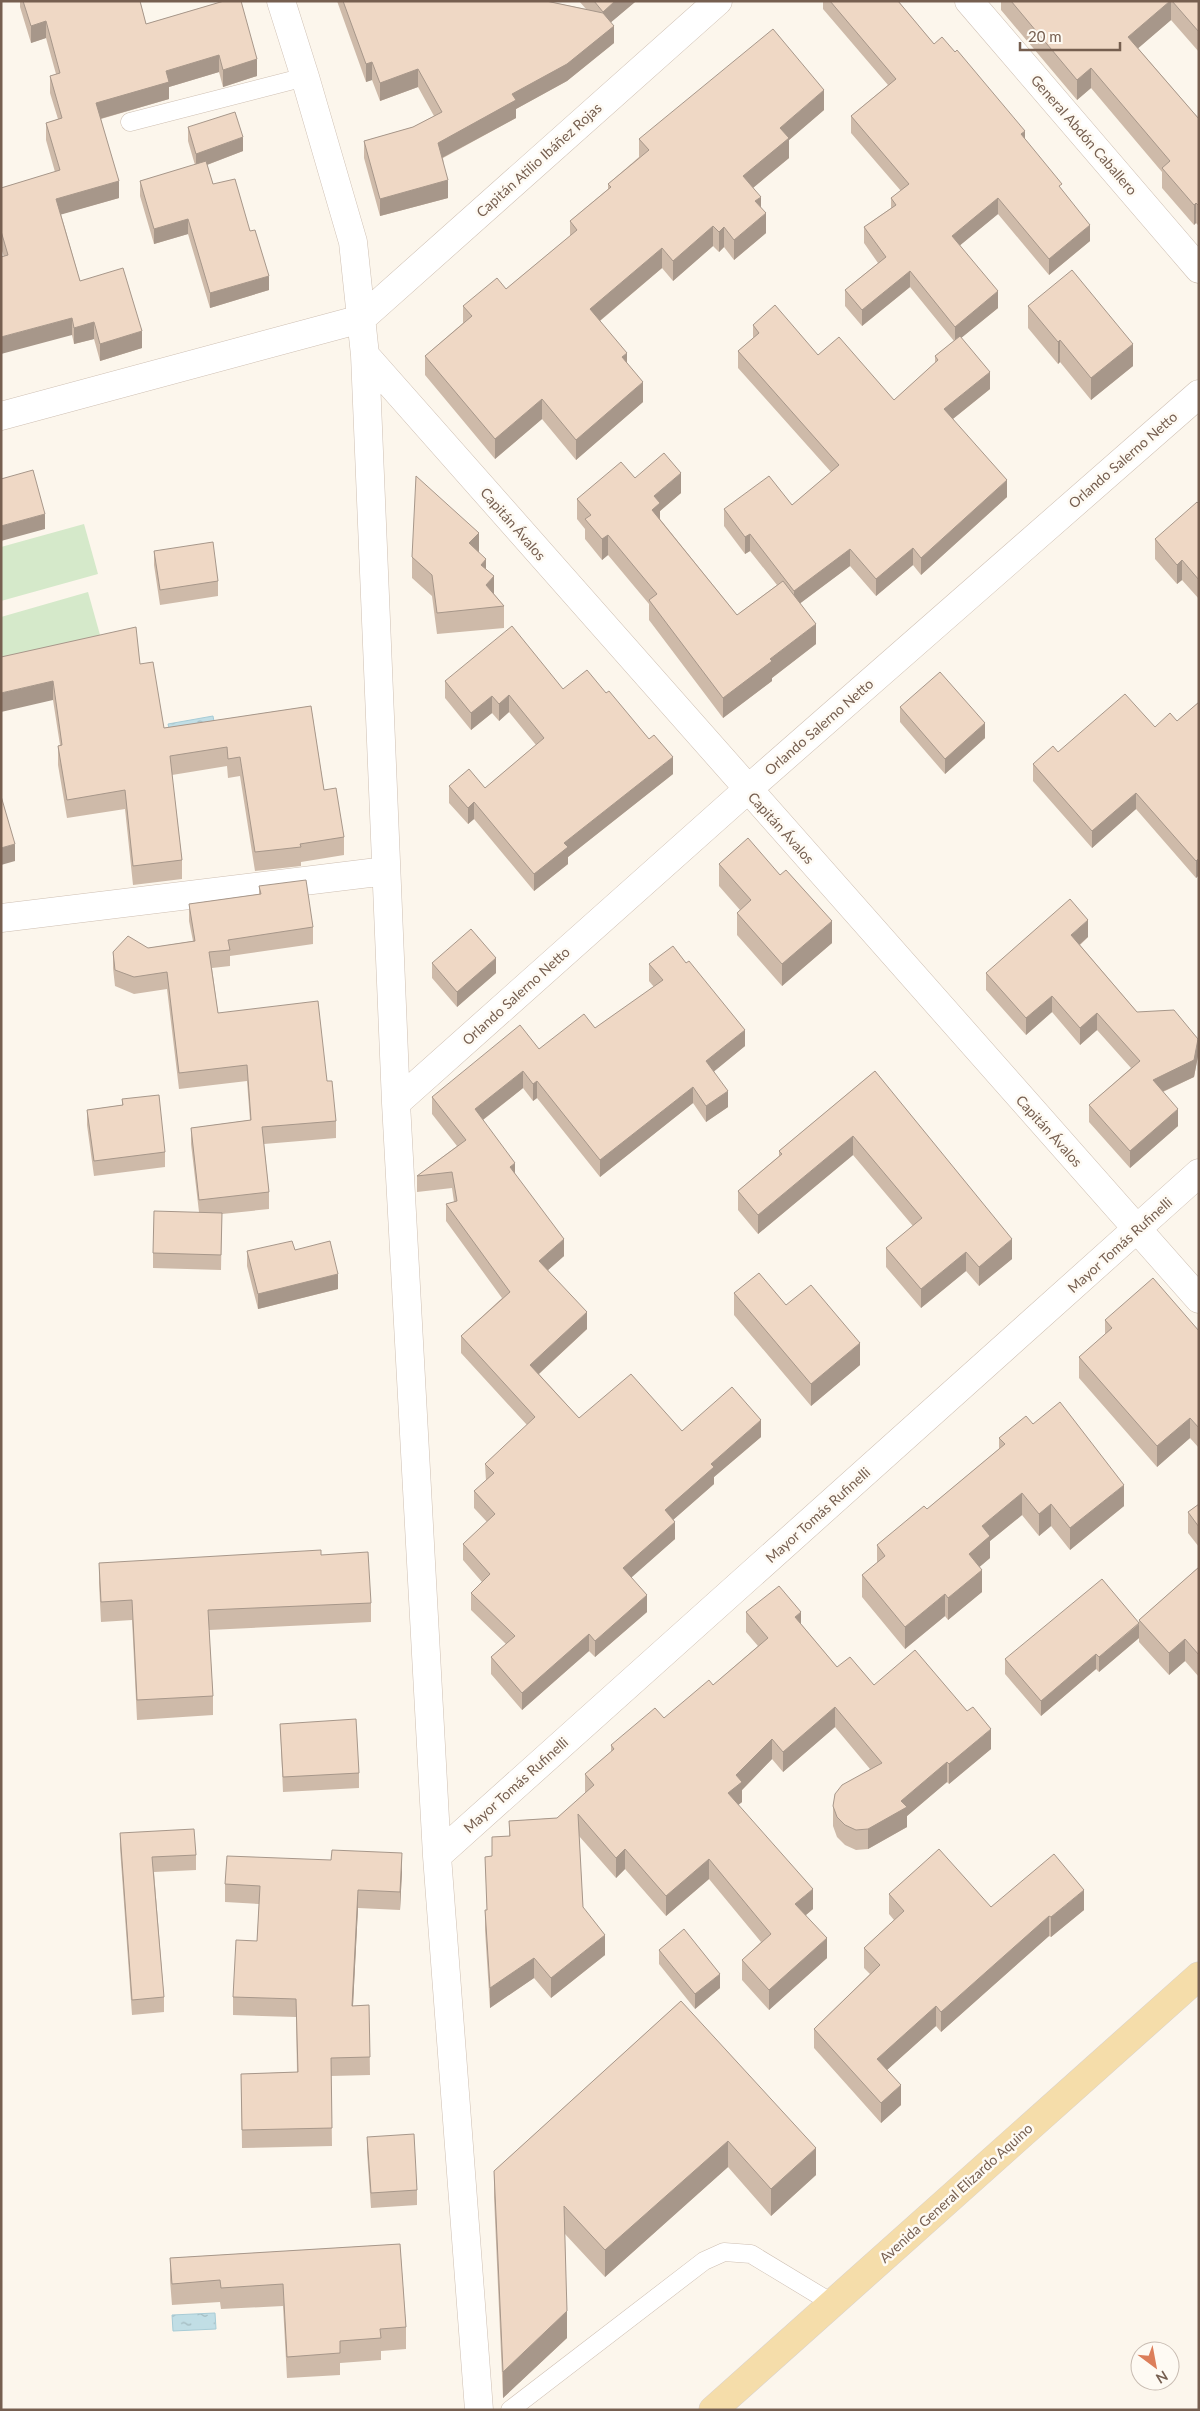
<svg xmlns="http://www.w3.org/2000/svg" width="1200" height="2411" font-family="Lato,sans-serif">
<defs>
<pattern id="water-ripples" width="26" height="14" patternUnits="userSpaceOnUse" patternTransform="scale(1.25)"><rect width="26" height="14" fill="#c1dee5"/><path d="M2 4q2-2 4 0t4 0M15 11q2-2 4 0t4 0" fill="none" stroke="#a1b7bc"/></pattern>
</defs>
<rect width="100%" height="100%" fill="#fcf6ec"/>
<path fill="#d5e9ca" d="M84 524 98 574 1 601V547Z
M88 592 102 642 1 670V617Z"/>
<path fill="url(#water-ripples)" stroke="#a8ccd6" d="M213 716 216 732 172 740 168 724Z
M215 2313 216 2329 173 2331 172 2315Z"/>
<g fill="none" stroke-linecap="round" stroke-linejoin="round">
<defs>
<path id="lane" d="M130 122 305 77
M510 2410 704 2261 724 2252 751 2254 832 2303"/>
<path id="street" d="M281 1 305 77 353 242 365 355 396 1103 437 1856 479 2410
M969 1 1199 269
M365 355 1199 1299
M1 416 361 319 718 1
M1 918 386 871
M396 1103 747 790 1199 394
M437 1856 1199 1173"/>
<path id="primary" d="M713 2410 1199 1976"/>
</defs>
<use href="#lane" stroke="#cebfb2" stroke-width="19"/>
<use href="#street" stroke="#cebfb2" stroke-width="29"/>
<use href="#primary" stroke="#d9d2ce" stroke-width="29"/>
<use href="#lane" stroke="#fff" stroke-width="18"/>
<use href="#street" stroke="#fff" stroke-width="28"/>
<use href="#primary" stroke="#f5ddaa" stroke-width="28"/>
</g>
<path fill="#cebaa9" d="M20 1H140L146 24 224 1 257 76 223 87 219 72 169 87V99L101 119 119 198 61 214 80 281 142 348 100 361 94 339 74 344 72 335 4 257 1 248V188L55 172 46 140V123L58 119 50 93V76L56 74 46 38 31 43 20 7Z
M337 1H546L586 9 579 1H635V2L611 22 614 43 567 81 516 109V118L443 158 448 198 380 216 364 158V141L413 127 434 116 418 87 380 101 372 80 366 82Z
M823 1H898L934 44 1025 139 1062 191 1090 241 1049 275 998 214 960 245 998 308 961 338 990 389 953 419 1007 497 921 575 913 565 876 596 850 566 800 603 816 644 772 678V681L723 718 649 620V604L608 555 602 560 585 539V529L577 519V499L635 478 681 493 660 511V519L737 615 777 585 750 551 745 554 724 526V509L792 505 831 472 738 368V351L753 338V325L818 355 894 400 935 363V356L954 341 910 287 862 326 845 306V290L878 263 864 243V227L891 208V198L901 191 851 133V116L888 85 823 9Z
M1001 1H1199V52L1171 20 1138 48 1199 119V226L1196 223 1194 225 1162 188V172L1091 88 1077 100 1001 10Z
M824 110 789 140V158L753 188 761 208 766 233 734 260 724 247 719 252 713 246 673 281 662 268 600 321 627 363 643 402 576 460 542 419 495 459 425 375V356L463 323V306L506 289 570 236V221L608 189V184L639 157V139Z
M188 127 243 151 207 165 213 184 250 231 269 290 210 308 188 234 154 244 140 196V181L195 165 188 141Z
M1028 306 1133 366 1091 400 1060 362 1058 364 1028 328Z
M1199 504V599L1182 580 1177 584 1155 559V539Z
M154 551 218 581V596L160 605 154 565Z
M479 552 486 569 494 594 504 606V628L437 634 432 596 412 578V557Z
M1 657 140 664 164 728 311 706 324 790 344 837V855L301 862V866L255 871 240 776 228 778 227 766 172 775 182 860V879L133 885 125 809 67 818 58 765V746L60 745 53 700Z
M445 681 563 689 673 774 568 857V864L534 891 474 819 468 824 449 803V786L485 788 536 745 509 712 499 721 492 713 471 730 445 698Z
M1199 702V875L1196 878 1136 809 1092 848 1033 781V764L1058 752 1177 721Z
M900 707 985 738 945 774 900 722Z
M719 864 780 875 832 943 782 986 737 935V913L740 910 719 886Z
M259 886 313 927V944L230 956V966L212 968 218 1013 327 1081 336 1121V1138L264 1144 269 1192V1209L222 1214 221 1270 153 1268V1253L199 1212 191 1144V1128L250 1120 247 1081 179 1089 167 989 134 994 115 986 113 968V952L148 948 193 941 189 921V904L259 894Z
M1088 937 1080 945 1137 1012 1198 1056 1194 1077 1163 1092 1178 1126 1130 1168 1089 1122V1105L1131 1068 1097 1030 1080 1045 1052 1012 1026 1035 986 990V973Z
M432 963 496 973 457 1007 432 978Z
M649 964 745 1046 714 1071 728 1107 706 1122 693 1103 600 1177 537 1098 533 1101 523 1088 483 1120 564 1256 548 1270 587 1329 539 1374 579 1418 682 1431 761 1437 714 1477V1484L673 1520 675 1539 631 1577 647 1612 595 1657 589 1651 522 1710 491 1674V1657L506 1644 471 1610V1593L482 1582 463 1560V1544L487 1522 474 1508V1491L486 1481 485 1464 527 1425 461 1353V1336L502 1298 446 1221V1204L454 1202 452 1188 417 1192V1176L457 1146 432 1114V1097L539 1049 595 1028 654 987 649 981Z
M875 1071 1012 1259 979 1286 966 1271 921 1308 886 1267V1248L913 1226 853 1155 758 1234 738 1210V1191L779 1156V1151Z
M122 1099 165 1152V1167L94 1176 87 1125V1110L122 1105Z
M295 1250 338 1289 258 1309 247 1266V1251Z
M734 1293 786 1305 860 1365 811 1406 734 1315Z
M1105 1320 1199 1331V1448L1190 1438 1157 1467 1079 1378V1357L1105 1335Z
M1033 1424 1124 1506 1070 1550 1051 1526 1039 1536 1022 1515 990 1541V1558L979 1567 982 1592 948 1620 945 1616 905 1649 862 1597V1575L877 1563V1545L927 1509 999 1449V1438Z
M1199 1504V1547L1188 1533V1512Z
M321 1555 371 1603V1622L209 1630 213 1696V1715L137 1720 132 1620 101 1622 99 1583V1563Z
M1199 1567V1677L1185 1661 1169 1675 1139 1642V1638L1099 1672 1096 1669 1041 1716 1005 1674V1659L1139 1623V1620Z
M746 1612 801 1624 837 1667 874 1685 991 1749 949 1784 947 1782 907 1816V1827L868 1849 856 1850 845 1845 837 1837 833 1826V1806L870 1769 835 1727 783 1772 772 1759 742 1790V1802L738 1805 813 1909 806 1915 827 1958 769 2010 742 1980V1960L761 1942 709 1879 666 1916 625 1869 616 1878 579 1836 583 1907 605 1955 551 1998 534 1978 490 2008 485 1930V1910H487L485 1857 492 1856V1837L509 1836V1821L557 1818 585 1794V1774L611 1752V1745L664 1718 713 1685 758 1646 746 1632Z
M280 1724 359 1773V1788L283 1792Z
M120 1833 196 1855V1870L154 1872 164 1997V2012L132 2015 120 1848Z
M402 1871 400 1910 358 1908 353 2006 369 2005 370 2075 331 2076 332 2146 242 2148 241 2074 297 2072 296 2017 233 2015V1997L257 1941 259 1904 225 1902V1884Z
M889 1894 991 1907 1084 1910 1051 1937 1049 1936 941 2032 936 2026 887 2070 901 2105 881 2123 814 2048V2029L870 1974 864 1968V1948L894 1920 889 1914Z
M659 1950 720 1988 695 2009 659 1964Z
M681 2001 816 2175 771 2216 728 2167 605 2277 565 2234 567 2338 503 2398 494 2197V2171Z
M367 2137 417 2190V2205L371 2208 367 2152Z
M400 2244 406 2327V2349L381 2351V2360L340 2363V2375L287 2378 283 2306 221 2309 220 2302 172 2305 170 2280V2258Z"/>
<path fill="#a7978a" d="M615 1H635V2L603 29V12Z
M1170 1H1171V20L1128 57V37Z
M46 21V38L31 43V26Z
M614 26V43L567 81 516 109V118L438 160V143Z
M219 55V72L169 87V99L96 120V103L166 71Z
M257 59V76L223 87V70Z
M372 62V80L366 82V64Z
M1091 68V88L1077 100V80Z
M418 69V87L380 101V83Z
M824 90V110L789 140V158L743 196V176L780 128Z
M1025 131V147L1021 134Z
M243 137V151L196 169V154Z
M448 180V198L380 216V199Z
M119 181V198L56 216V199Z
M761 197V217L755 201Z
M998 198V214L952 252V236Z
M1196 203V223L1194 225V205Z
M766 213V233L734 260V240Z
M188 219V234L154 244V229Z
M1090 225V241L1049 275V259Z
M713 226V246L673 281V261Z
M724 227V247L719 252V232Z
M662 248V268L590 329V309Z
M910 271V287L862 326V310Z
M269 276V290L210 308V293Z
M998 291V308L955 343V327Z
M72 318V335L1 354V337Z
M94 322V339L74 344V328Z
M142 331V348L100 361V344Z
M1060 340V362L1058 364V342Z
M1133 344V366L1091 400V378Z
M627 353V373L622 357Z
M990 372V389L944 426V409Z
M643 382V402L576 460V440Z
M542 399V419L495 459V439Z
M681 473V493L660 511V523L652 510 654 496Z
M1007 480V497L921 575V558Z
M45 514V529L1 541V526Z
M479 533V555L469 543Z
M750 534V551L745 554V537Z
M608 535V555L602 560V539Z
M913 548V565L876 596V579Z
M850 549V566L794 608V591Z
M486 559V581L481 565Z
M1182 560V580L1177 584V565Z
M494 576V598L486 585Z
M816 624V644L772 678V681L723 718V698L770 659Z
M53 681V700L1 712V693Z
M509 695V712L499 721V704Z
M492 696V713L471 730V713Z
M985 723V738L945 774V759Z
M673 757V774L568 857V864L534 891V874L564 843Z
M1136 793V809L1092 848V831Z
M474 802V819L468 824V808Z
M15 844V861L1 865V848Z
M1199 858V875L1196 878V861Z
M1088 920V937L1071 952V935Z
M832 921V943L782 986V964Z
M496 958V973L457 1007V992Z
M1052 996V1012L1026 1035V1018Z
M1097 1013V1030L1080 1045V1028Z
M745 1030V1046L706 1078V1061Z
M1198 1039V1056L1194 1077 1153 1096V1080Z
M523 1071V1088L475 1126V1109Z
M537 1081V1098L533 1101V1084Z
M693 1087V1103L600 1177V1160Z
M728 1091V1107L706 1122V1106Z
M1178 1109V1126L1130 1168V1151Z
M853 1136V1155L758 1234V1215Z
M515 1163V1180L510 1167Z
M564 1239V1256L539 1278V1261Z
M1012 1239V1259L979 1286V1267Z
M966 1252V1271L921 1308V1289Z
M338 1274V1289L258 1309V1294Z
M587 1312V1329L530 1382V1365Z
M860 1343V1365L811 1406V1384Z
M1190 1418V1438L1157 1467V1446Z
M761 1420V1437L714 1477V1484L665 1527V1510L711 1464Z
M1124 1485V1506L1070 1550V1528Z
M1022 1493V1515L990 1541V1558L969 1576V1554L982 1526Z
M1051 1504V1526L1039 1536V1514Z
M675 1522V1539L623 1585V1568Z
M982 1570V1592L948 1620V1598Z
M945 1594V1616L905 1649V1627Z
M647 1595V1612L595 1657V1641Z
M801 1612V1632L795 1617Z
M1139 1624V1638L1099 1672V1657Z
M589 1634V1651L522 1710V1693Z
M1185 1639V1661L1169 1675V1653Z
M1096 1654V1669L1041 1716V1701Z
M835 1707V1727L783 1772V1752Z
M991 1729V1749L949 1784V1764Z
M772 1739V1759L742 1790V1802L728 1813V1793L736 1775Z
M947 1762V1782L907 1816V1827L868 1849V1829Z
M625 1849V1869L616 1878V1858Z
M402 1853V1871L400 1910V1892Z
M709 1859V1879L666 1916V1896Z
M813 1889V1909L795 1924V1904Z
M358 1890V1908L352 2024V2006Z
M1084 1890V1910L1051 1937V1917Z
M1049 1916V1936L941 2032V2012Z
M605 1935V1955L551 1998V1978Z
M827 1938V1958L769 2010V1990Z
M534 1958V1978L490 2008V1988Z
M720 1974V1988L695 2009V1994Z
M936 2006V2026L877 2079V2059Z
M901 2085V2105L881 2123V2103Z
M728 2141V2167L605 2277V2250Z
M816 2148V2175L771 2216V2189Z
M567 2311V2338L503 2398V2372Z"/>
<path fill="#efd8c5" stroke="#a7978a" d="M23 1H140L146 24 224 1H241L257 59 223 70 219 55 166 71 169 82 96 103 119 181 56 199 80 281 123 268 142 331 100 344 94 322 74 328 72 318 1 337V257L8 255 1 231V188L60 170 46 123 62 118 50 76 60 73 46 21 31 26Z
M343 1H546L603 13 614 26 567 64 512 94 516 100 438 143 448 180 380 199 364 141 413 127 442 112 418 69 380 83 372 62 366 64Z
M594 1H615L603 12Z
M830 1H898L934 44 942 37 955 52 957 50 1025 131 1021 134 1062 184 1059 186 1090 225 1049 259 998 198 952 236 998 291 955 327 910 271 862 310 845 290 886 257 864 227 896 205 891 198 909 184 851 116 896 79Z
M1011 1H1170L1128 37 1199 119V206L1196 203 1194 205 1162 168 1170 161 1091 68 1077 80Z
M1172 1H1199V32Z
M773 29 824 90 780 128 789 138 743 176 761 197 755 201 766 213 734 240 724 227 719 232 713 226 673 261 662 248 590 309 627 353 622 357 643 382 576 440 542 399 495 439 425 356 472 316 463 306 497 278 506 289 577 230 570 221 611 187 608 184 649 150 639 139Z
M235 112 243 137 196 154 188 127Z
M206 161 213 184 235 179 250 231 255 230 269 276 210 293 188 219 154 229 140 181Z
M1072 270 1133 344 1091 378 1060 340 1058 342 1028 306Z
M775 305 818 355 839 337 894 400 938 360 935 356 960 336 990 372 944 409 1007 480 921 558 913 548 876 579 850 549 794 591 750 534 745 537 724 509 769 476 792 505 839 465 738 351 759 333 753 325Z
M664 453 681 473 654 496 660 503 652 510 737 615 783 581 816 624 770 659 772 661 723 698 649 600 657 594 608 535 602 539 585 519 591 515 577 499 621 462 635 478Z
M33 470 45 514 1 526V479Z
M416 476 479 533 469 543 486 559 481 565 494 576 486 585 504 606 437 613 432 575 412 557Z
M1197 502 1199 504V580L1182 560 1177 565 1155 539Z
M213 542 218 581 160 590 154 551Z
M512 626 563 689 587 670 606 693 609 691 649 739 654 735 673 757 564 843 568 847 534 874 474 802 468 808 449 786 469 769 485 788 544 738 509 695 499 704 492 696 471 713 445 681Z
M136 627 140 664 153 662 164 728 311 706 324 790 336 788 344 837 300 844 301 847 255 852 240 757 228 759 227 747 170 756 182 860 133 866 125 790 67 800 58 746 62 745 53 681 1 693V657Z
M940 672 985 723 945 759 900 707Z
M1125 694 1155 727 1170 713 1177 721 1199 702V858L1196 861 1136 793 1092 831 1033 764 1053 746 1058 752Z
M1 796 15 844 1 848Z
M748 838 780 875 786 870 832 921 782 964 737 913 751 900 719 864Z
M306 880 313 927 228 940 230 950 209 952 218 1013 318 1001 327 1081H332L336 1121 262 1127 269 1192 199 1200 191 1128 251 1120 247 1065 179 1073 167 972 134 977 115 970 113 952 128 936 148 948 195 941 189 904 261 894 259 886Z
M1070 899 1088 920 1071 935 1137 1012 1174 1010 1198 1039 1194 1060 1153 1080 1178 1109 1130 1151 1089 1105 1140 1061 1097 1013 1080 1028 1052 996 1026 1018 986 973Z
M471 929 496 958 457 992 432 963Z
M673 946 686 963 689 961 745 1030 706 1061 728 1091 706 1106 693 1087 600 1160 537 1081 533 1084 523 1071 475 1109 515 1163 510 1167 564 1239 539 1261 587 1312 530 1365 579 1418 631 1374 682 1431 732 1387 761 1420 711 1464 714 1467 665 1510 675 1522 623 1568 647 1595 595 1641 589 1634 522 1693 491 1657 515 1636 471 1593 490 1574 463 1544 495 1514 474 1491 494 1473 485 1464 535 1417 461 1336 510 1292 446 1204 457 1201 452 1172 417 1176 466 1140 432 1097 520 1025 539 1049 584 1014 595 1028 663 980 649 964Z
M875 1071 1012 1239 979 1267 966 1252 921 1289 886 1248 922 1218 853 1136 758 1215 738 1191 782 1154 779 1151Z
M159 1095 165 1152 94 1161 87 1110 123 1105 122 1099Z
M154 1211 222 1213 221 1255 153 1253Z
M292 1241 295 1250 330 1241 338 1274 258 1294 247 1251Z
M759 1273 786 1305 811 1285 860 1343 811 1384 734 1293Z
M1153 1278 1199 1331V1428L1190 1418 1157 1446 1079 1357 1112 1328 1105 1320Z
M1060 1402 1124 1485 1070 1528 1051 1504 1039 1514 1022 1493 982 1526 990 1536 969 1554 982 1570 948 1598 945 1594 905 1627 862 1575 885 1556 877 1545 924 1506 927 1509 1005 1444 999 1438 1026 1416 1033 1424Z
M1199 1504V1527L1188 1512Z
M321 1550V1555L368 1552 371 1603 208 1610 213 1696 137 1700 132 1600 101 1602 99 1563Z
M1199 1567V1655L1185 1639 1169 1653 1139 1620Z
M1102 1579 1139 1623 1099 1657 1096 1654 1041 1701 1005 1659Z
M779 1586 801 1612 795 1617 837 1667 850 1657 874 1685 915 1650 967 1711 973 1707 991 1729 949 1764 947 1762 901 1801 907 1807 868 1829 856 1830 845 1825 837 1817 833 1806 835 1794 842 1785 882 1763 835 1707 783 1752 772 1739 736 1775 742 1782 728 1793 813 1889 795 1904 827 1938 769 1990 742 1960 771 1934 709 1859 666 1896 625 1849 616 1858 578 1814 583 1907 605 1935 551 1978 534 1958 490 1988 485 1910H487L485 1857 492 1856V1837L510 1836 509 1821 557 1818 594 1785 585 1774 614 1749 611 1745 655 1708 664 1718 709 1680 713 1685 768 1638 746 1612Z
M356 1719 359 1773 283 1777 280 1724Z
M194 1829 196 1855 152 1857 164 1997 132 2000 120 1833Z
M939 1849 991 1907 1054 1854 1084 1890 1051 1917 1049 1916 941 2012 936 2006 877 2059 901 2085 881 2103 814 2029 880 1965 864 1948 904 1911 889 1894Z
M332 1850 402 1853 400 1892 358 1890 352 2006 369 2005 370 2057 331 2058 332 2128 242 2130 241 2074 298 2072 296 1999 233 1997 236 1940 257 1941 260 1886 225 1884 227 1856 331 1860Z
M684 1929 720 1974 695 1994 659 1950Z
M681 2001 816 2148 771 2189 728 2141 605 2250 564 2206 567 2311 503 2372 494 2171Z
M414 2134 417 2190 371 2193 367 2137Z
M400 2244 406 2327 380 2329 381 2338 340 2341V2353L287 2357 283 2284 221 2288 220 2280 172 2284 170 2258Z"/>
<g text-anchor="middle" stroke-width="5" stroke-linejoin="round" paint-order="stroke">
<g font-size="14" fill="#765f50" stroke="#fefaf3">
<text transform="translate(1084 135) rotate(49)" y="5">General Abdón Caballero</text>
<text transform="translate(539 160) rotate(-42)" y="5">Capitán Atilio Ibáñez Rojas</text>
<text transform="translate(1123 460) rotate(-41)" y="5">Orlando Salerno Netto</text>
<text transform="translate(513 524) rotate(49)" y="5">Capitán Ávalos</text>
<text transform="translate(819 727) rotate(-41)" y="5">Orlando Salerno Netto</text>
<text transform="translate(781 828) rotate(48)" y="5">Capitán Ávalos</text>
<text transform="translate(516 996) rotate(-42)" y="5">Orlando Salerno Netto</text>
<text transform="translate(1049 1131) rotate(48)" y="5">Capitán Ávalos</text>
<text transform="translate(1120 1245) rotate(-42)" y="5">Mayor Tomás Rufinelli</text>
<text transform="translate(818 1515) rotate(-42)" y="5">Mayor Tomás Rufinelli</text>
<text transform="translate(516 1785) rotate(-42)" y="5">Mayor Tomás Rufinelli</text>
<text transform="translate(956 2193) rotate(-42)" y="5">Avenida General Elizardo Aquino</text>
</g>
</g>
<rect width="1200" height="2411" fill="none" stroke="#765f50" stroke-width="5"/>
<g transform="translate(1155 2366) rotate(148)"><circle r="24" fill="#fefaf3" stroke="#c8bcb2"/>
<path d="M0-4L9 19L0 12L-9 19Z" fill="#dc7e5a"/>
<text y="-8" font-size="14" font-weight="bold" text-anchor="middle" fill="#765f50">N</text>
</g>
<path d="M1020 42v8h100v-8" fill="none" stroke="#765f50" stroke-width="2.5"/>
<text x="1028" y="42" font-size="15" fill="#765f50" stroke="#fefaf3" stroke-width="4" paint-order="stroke">20 m</text>
</svg>
